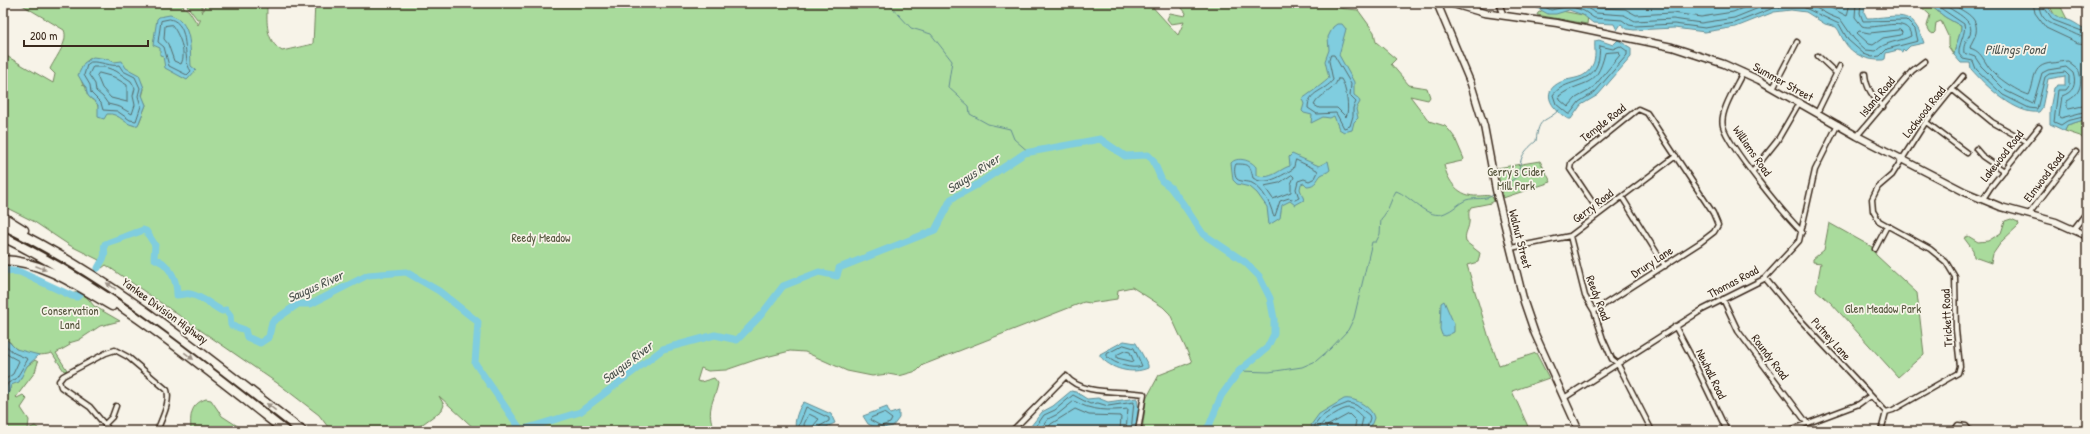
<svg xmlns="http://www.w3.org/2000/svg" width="2090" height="434" font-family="'Patrick Hand',sans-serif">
<rect width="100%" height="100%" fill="#f7f3e8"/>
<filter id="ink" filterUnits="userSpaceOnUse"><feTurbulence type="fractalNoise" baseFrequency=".025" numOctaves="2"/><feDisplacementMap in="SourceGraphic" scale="8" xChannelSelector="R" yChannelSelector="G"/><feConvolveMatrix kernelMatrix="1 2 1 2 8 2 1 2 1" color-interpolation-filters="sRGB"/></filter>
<g filter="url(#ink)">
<path fill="#a9db9c" stroke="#72825d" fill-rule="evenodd" d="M19 3H179L189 11 198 25 201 19H197L185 3H202V13L206 3H269L267 5C267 23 265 40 282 51L313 44 315 3H1149L1178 35 1184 22 1171 24 1167 19 1170 13 1185 16 1186 13 1178 3H1330L1337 8 1358 10 1374 32 1376 42 1396 59 1391 64 1409 85 1427 88 1430 97 1428 100 1410 96 1429 121 1445 126 1449 130 1455 138 1464 159 1462 161 1444 165C1448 182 1459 197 1478 196 1484 196 1489 194 1493 198L1494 201 1491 203 1471 207C1467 213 1470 217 1469 223 1468 231 1464 233 1466 242L1480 253 1478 262 1467 265 1489 338 1499 365 1536 353 1549 378 1512 391 1530 431H1142L1146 399 1159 375 1192 362 1170 314 1163 307 1132 287 1118 290 1117 299 1090 303 1084 302 923 365 917 371 899 376 888 374 872 376 847 371 805 352 790 351 758 359 726 370 708 371 701 368 697 381 701 382 714 378 718 383C716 397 708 405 711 420 712 425 716 427 717 431H477L439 396 444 405 442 410 413 431H331L319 415 280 385 106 265 102 268 97 265 99 260 69 245 33 221 3 206V54L53 83 55 74 50 69C55 58 69 42 64 30ZM89 59H109L141 81 144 89 142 97 146 105 139 123 135 126C128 123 124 119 118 116 111 112 105 113 99 110L97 103C89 98 87 96 86 87L83 85C78 75 81 66 89 59Z
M1917 3H1927L1945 17 1961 26C1962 32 1955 45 1954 55L1948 46V36L1941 21 1936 23 1935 32 1933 34 1930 32 1927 26 1930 15Z
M2048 3H2059L2068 21 2055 16Z
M1546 8 1588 16 1587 24 1537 15 1538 13Z
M2087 119V142L2080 136 2065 131 2067 125Z
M1540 161 1551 182 1503 198 1497 168Z
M2011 219 2018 222 2019 225 2002 241 1993 254 1991 263 1974 257 1973 250 1964 238 1968 236 1978 242 1988 241 2001 233 2005 221Z
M1829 223 1872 247 1876 255 1917 293 1924 354 1898 377 1831 303 1816 290 1821 263 1813 262V259L1824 250Z
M3 269 21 271 70 294 79 292 85 295 94 306 120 321 100 326 79 340 69 343 70 345 56 353 67 370 64 371 52 353C40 357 17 355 10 342L3 341Z
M35 360 38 362 35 372 16 397 17 398 23 395 27 399 21 408 29 420 28 429 35 426 42 431H3V399L8 395 11 385 27 366Z
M206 399 211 400 222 416 239 427 240 431H191C190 416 190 404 206 399Z"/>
<path fill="#80cddf" stroke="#648c92" d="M1528 3H1866L1864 12 1867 18C1897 18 1912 6 1924 43L1910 46 1905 51 1903 49 1902 52 1898 50 1886 53 1885 59 1883 60C1868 61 1852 55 1844 41 1841 37 1840 31 1836 27L1825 24 1806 12 1791 10 1774 12 1736 27 1705 32 1674 28 1634 30 1627 29 1621 24 1617 30 1614 24 1593 23 1583 15 1569 10 1556 14H1548Z
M1927 3H2048C2050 17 2060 17 2071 21 2076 23 2081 28 2087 29V119L2067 125 2065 131 2050 124V109L2054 88 2058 85H2065V76L2048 79 2042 108 2039 112C2016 115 1986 86 1971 69L1970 63H1961L1954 55C1955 46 1962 31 1961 26L1945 17Z
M170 15C192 20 190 48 191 66L196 70 187 80 165 68 163 56 160 55V48L153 45 157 19 159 17Z
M1337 24H1342L1346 29 1339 55 1354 82V95L1358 98 1360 102 1356 109 1358 118 1354 122 1352 130 1344 132 1339 129 1334 116 1330 118 1323 117 1311 123 1312 115 1304 113 1302 111 1304 104 1302 99C1305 97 1327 81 1329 78L1325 61 1329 50 1328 37 1333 27Z
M1599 40 1613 45 1618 40 1631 48V57L1598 95 1581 105 1571 119H1568C1550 108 1538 89 1566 80 1571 79 1577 78 1582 76 1586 74 1590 70 1592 66 1597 58 1594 49 1595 41Z
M93 57 108 59 114 62 122 61 126 68 139 75 144 88 142 95 146 105 138 125C126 128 120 112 107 114L104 119 98 117V105C91 96 87 100 86 87L84 85 78 75 84 63Z
M1292 154 1319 166 1328 161 1330 170C1327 173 1324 173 1321 175 1317 179 1316 186 1307 186L1304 183 1301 184 1300 189 1304 200 1295 205 1290 201 1282 205 1280 218 1269 225 1267 207 1257 193 1250 187 1237 184 1233 180 1231 163C1237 156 1251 160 1256 167V175C1271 181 1279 169 1290 166L1289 157Z
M1444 301 1454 324V332L1446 336 1442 335 1440 329 1441 303Z
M4 339 7 340 16 349 39 355 27 366 19 382 11 385 8 395 3 399Z
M1124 341 1136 343 1148 365V368C1132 375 1110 369 1100 356V354Z
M1071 391 1076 392 1087 399 1098 398 1108 402 1137 398 1139 411 1135 431H1027L1042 412 1053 406Z
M1344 399C1354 397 1372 407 1374 418L1369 431H1313L1311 425 1319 414Z
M804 402 831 414 835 423 818 431 796 429C793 423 799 406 804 402Z
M887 407 890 414 899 411V418L893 426 878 429 868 424 863 416Z"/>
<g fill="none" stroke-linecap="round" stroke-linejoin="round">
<path stroke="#576b6b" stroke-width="1" d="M1537 3 1551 10 1570 6 1584 11 1594 18 1622 20 1629 25 1635 26 1674 24 1705 28 1735 23 1776 7H1803L1839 24 1848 40 1864 54 1872 57 1880 56 1887 49 1918 41 1915 29 1906 20 1863 21 1860 13 1861 3
M1577 3 1596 13 1624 15 1635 21 1673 19 1701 23 1734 18 1771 3
M1592 3 1599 8 1625 9 1636 15 1673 13 1701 17 1733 12 1755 3
M1807 3 1829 15 1841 20 1854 39 1866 50 1876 51C1885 41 1900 42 1911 36 1908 14 1875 31 1862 26L1855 17 1856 3
M1821 3 1847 16 1850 3
M1933 3 1964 24C1967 32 1958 44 1959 54L1963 59 1973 61 1976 69 2003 95 2029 108 2037 109 2045 77 2049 74 2065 72 2069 76V86L2066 90H2058L2054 122 2061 125 2067 121 2087 116
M1942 3C1951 11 1978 20 1969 36 1965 42 1963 47 1964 53L1975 57 1981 66 2006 91 2033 104 2042 73 2048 70 2066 67 2073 73C2077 85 2073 92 2062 96L2059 117 2061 118 2087 111
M1951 3C1962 12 1979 15 1976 33 1975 38 1971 42 1970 48 1979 51 1981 55 1986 63 1992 75 2016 91 2029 95 2036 81 2030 65 2052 63 2057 63 2062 61 2068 61L2078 69C2084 82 2080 95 2067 101V108L2069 109 2087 105
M2033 3 2035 13 2046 28 2078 43 2087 44
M2039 3C2039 22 2053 24 2066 30 2074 33 2079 37 2087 38
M2044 3V7L2053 20 2087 33
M170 19C192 24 181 59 191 71L187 75 169 66 164 47 158 42 161 21Z
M172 25C179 34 187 53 181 64L174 61 168 44 164 39 165 26Z
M1900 30 1902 32 1901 35 1883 38 1873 45 1869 44 1857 33 1859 31 1869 33Z
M1600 46 1613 49 1620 46 1627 51V55L1595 92 1579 102 1570 114H1568L1556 104 1553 95C1564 79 1589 85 1597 65 1600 59 1599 52 1600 46Z
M1619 52 1620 55 1592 89 1576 98 1568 107 1560 100 1559 96C1584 78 1596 91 1605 53Z
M1331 55H1334L1351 84 1350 96 1356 102 1353 108V116L1350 126 1344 128 1336 113 1317 114 1308 108C1308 91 1324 92 1333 80L1329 61Z
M91 62C100 61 112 67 119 65L123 71 135 77 140 88 138 96 141 106 136 121 130 120 117 111 103 110 101 103 91 93 90 85 84 75 87 65Z
M93 67H105L116 71 131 81 135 88 133 96 135 105 132 114 120 107 108 104 103 97 96 91 95 84 89 75Z
M99 73 114 77 127 85V102L111 98 102 88 97 76Z
M1338 79H1341C1346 86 1350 110 1346 117L1337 108H1319L1314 105C1320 93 1333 93 1338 79Z
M1296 160 1317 170 1318 172 1315 178 1309 181 1304 179 1298 181 1296 189 1299 198 1295 200 1289 198 1280 201 1275 216 1273 215C1271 204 1262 188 1252 183 1248 181 1240 182 1237 179 1234 176 1234 167 1236 164 1250 164 1250 165 1253 178 1266 187 1282 175 1293 169Z
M1292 175 1294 177 1291 184V192L1273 199 1264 186 1279 183Z
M3 343 14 353 28 359 16 379 8 383 3 394
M1124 345 1134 348 1142 366C1131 370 1116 364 1107 357V354Z
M3 349 8 355 19 361 13 374 3 381
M1125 351 1130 352 1134 362 1117 358V355Z
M884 413 892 419 890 423 881 426 870 420 871 418Z
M800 431 799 425 806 407 829 418V421L820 426 818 431
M805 431 804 424 809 414 819 419 814 425 813 431
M1033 431 1044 415 1055 410 1073 395 1090 404 1098 403 1108 406 1134 402 1131 431
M1039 431 1048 419 1058 414 1074 401C1090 411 1110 411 1128 409L1126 431
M1046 431 1051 424 1075 409 1089 415 1121 416 1120 431
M1315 431V425L1321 417 1333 409 1348 403 1356 405 1369 415 1370 418 1366 431
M1320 431V426C1324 420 1343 407 1350 408 1355 409 1360 415 1363 418L1360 431
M1326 431 1327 426 1349 414 1356 421 1354 431"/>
<path stroke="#648c92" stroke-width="1" d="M888 3 911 28 931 34 952 61 948 87 969 106 970 114 988 124 1010 129 1014 139 1030 153
M1499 189 1518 176C1521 157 1521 154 1536 141 1539 116 1544 124 1559 110
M1239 371 1269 372 1302 367 1316 361 1330 349 1348 330 1354 318 1372 242H1376L1380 234 1381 219C1389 211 1390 201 1396 191 1411 196 1428 221 1445 213 1453 210 1459 203 1466 200 1475 197 1486 201 1493 195"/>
<path stroke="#80cddf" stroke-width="7" d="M98 268C100 264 103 260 104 257 106 252 103 248 105 244 107 242 137 233 143 230L146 231 155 245 154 258C157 260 160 261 163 263 172 271 177 283 177 295 182 295 186 293 190 294 203 297 211 305 222 311L226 310 230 315 231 325 245 330 247 337 260 343 269 337 272 322 298 304H311L368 275 406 272 439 291 478 322 475 363 521 430 580 412 663 349 715 335 737 340 761 315 783 286 819 272 837 276 839 268 935 230 951 199 975 186 1025 153 1100 139 1125 156 1148 155 1153 160 1162 181 1170 187 1183 204 1203 234 1245 262 1259 276 1270 298 1274 319V334L1267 348 1239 371 1221 396 1209 426 1204 431
M3 270 20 272 72 296 77 297 82 292"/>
<defs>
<path id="minor" d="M1499 3 1504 16
M1818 56 1836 73
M1743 72C1737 85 1719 112 1723 126 1728 146 1785 215 1802 232
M1865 74C1866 88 1873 97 1883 107
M1773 88 1797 42
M1953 90 1992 122 2026 141
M1817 113 1840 66
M1926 122 1967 153
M1857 136 1912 71 1925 61
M1976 149 1982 156 2004 171
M1753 171 1777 141 1799 103
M1622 197 1665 266
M1983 199 1990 188 2039 127
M2029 214 2076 152
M2073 230 2087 212
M1570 236 1585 296 1594 311 1603 339 1612 359 1617 363 1623 374 1652 431
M1511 248 1570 236 1676 156
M1875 249 1887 226
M1765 278 1793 312 1886 412
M1723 299 1738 331 1807 423
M1594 311 1701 242 1714 232 1718 225 1713 213 1647 113 1638 109 1571 163 1570 169 1599 212
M1675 326 1691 356 1727 431
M1564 398 1702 310 1764 279 1799 241 1815 170 1838 124
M1886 412 1893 410 1958 373 1960 366 1956 330 1955 277 1946 262 1930 249 1879 221 1873 211 1872 199 1878 187 1892 175 1925 123 1963 76
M106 423 112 417 116 406
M110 431 90 407 61 387 59 381 63 376 106 353 115 350 128 357 167 390C171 402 161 420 157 431
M1012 431 1066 376C1082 396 1121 390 1144 394L1138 431
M1787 431 1859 404 1870 396
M1881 431 1886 412
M1954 431 1958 425 1966 426 1970 431"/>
<path id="secondary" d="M1437 3 1471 84 1484 126 1496 190 1524 302 1535 334 1579 431
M1450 3 1484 13 1557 23 1672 47 1724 64 1759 80 1857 136 1965 192 2001 207 2056 222 2087 236"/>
<path id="motorway" d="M3 217 24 230
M3 225C116 280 203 355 302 431
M3 237C106 287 195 360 285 431
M3 260C43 261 79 287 112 306"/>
</defs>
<use href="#minor" stroke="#3b2a1e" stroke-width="7"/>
<use href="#secondary" stroke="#3b2a1e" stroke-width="9"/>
<use href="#motorway" stroke="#3b2a1e" stroke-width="11"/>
<use href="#minor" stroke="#f7f3e8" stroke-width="4"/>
<use href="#secondary" stroke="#f7f3e8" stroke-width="6"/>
<use href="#motorway" stroke="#f7f3e8" stroke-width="8"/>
</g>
<defs><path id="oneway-solid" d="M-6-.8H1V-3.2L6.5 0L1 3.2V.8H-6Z"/></defs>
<g fill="#998e83">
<use href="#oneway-solid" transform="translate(41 268) rotate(22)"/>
<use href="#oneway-solid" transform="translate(111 286) rotate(-146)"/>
<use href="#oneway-solid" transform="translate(189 356) rotate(38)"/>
<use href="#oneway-solid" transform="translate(271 407) rotate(-142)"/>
</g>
</g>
<g text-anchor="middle" stroke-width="3.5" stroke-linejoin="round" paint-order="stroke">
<g font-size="12" fill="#3b2a1e" stroke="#f7f3e8">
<text transform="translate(1783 82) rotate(29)" y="4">Summer Street</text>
<text transform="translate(1877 97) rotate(-50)" y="4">Island Road</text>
<text transform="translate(1924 112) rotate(-52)" y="4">Lockwood Road</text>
<text transform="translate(1603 123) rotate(-38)" y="4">Temple Road</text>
<text transform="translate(1752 151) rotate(55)" y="4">Williams Road</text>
<text transform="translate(2002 156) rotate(-52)" y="4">Lakewood Road</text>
<text transform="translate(2044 177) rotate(-53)" y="4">Elmwood Road</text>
<text transform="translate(1593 206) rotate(-37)" y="4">Gerry Road</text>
<text transform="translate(1520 239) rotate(76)" y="4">Walnut Street</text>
<text transform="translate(1652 262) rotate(-33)" y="4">Drury Lane</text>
<text transform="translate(1733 282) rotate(-28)" y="4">Thomas Road</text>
<text transform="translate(1598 298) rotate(69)" y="4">Reedy Road</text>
<text transform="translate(165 311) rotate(36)" y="4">Yankee Division Highway</text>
<text transform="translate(1947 318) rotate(-93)" y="4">Trickett Road</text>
<text transform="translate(1831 339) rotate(48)" y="4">Putney Lane</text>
<text transform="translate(1770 357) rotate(53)" y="4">Roundy Road</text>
<text transform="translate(1711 374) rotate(64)" y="4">Newhall Road</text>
</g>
<g font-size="12" fill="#56563e" stroke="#f7f3e8">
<text x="1516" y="176">Gerry's Cider<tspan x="1516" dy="14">Mill Park</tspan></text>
<text x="541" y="242">Reedy Meadow</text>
<text x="1883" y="313">Glen Meadow Park</text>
<text x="70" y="315">Conservation<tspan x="70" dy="14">Land</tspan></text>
</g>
<g font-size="13" font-style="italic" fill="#4c534e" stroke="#f7f3e8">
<text x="2015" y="54">Pillings Pond</text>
<text transform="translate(973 173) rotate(-33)" y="5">Saugus River</text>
<text transform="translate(315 286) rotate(-24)" y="5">Saugus River</text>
<text transform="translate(627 362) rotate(-37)" y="5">Saugus River</text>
</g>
</g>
<rect width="2090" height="434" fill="none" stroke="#f7f3e8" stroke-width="16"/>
<rect x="8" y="8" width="2074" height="418" fill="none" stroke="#3b2a1e" stroke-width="1.5" filter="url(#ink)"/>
<path d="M24 40v6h124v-6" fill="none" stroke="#3b2a1e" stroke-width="2"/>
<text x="30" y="40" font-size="12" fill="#3b2a1e" stroke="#f7f3e8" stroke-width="3" paint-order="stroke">200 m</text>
</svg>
